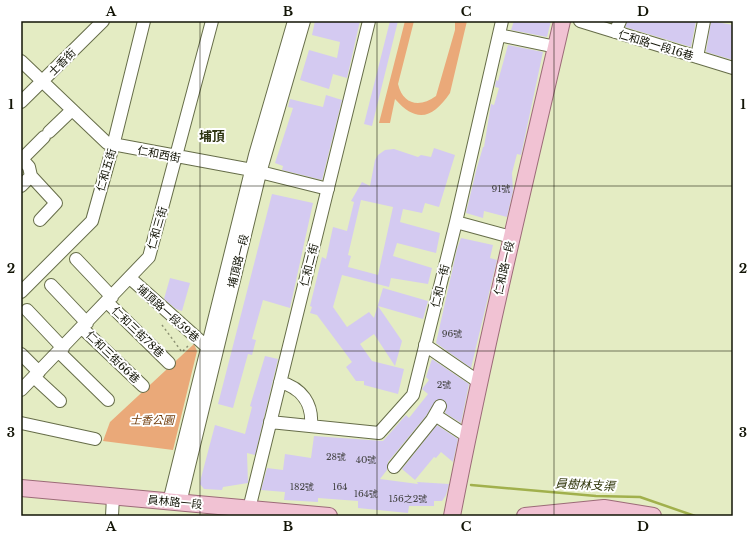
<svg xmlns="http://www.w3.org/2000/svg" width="754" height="537" font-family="'Libre Baskerville','Noto Sans TC',serif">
<rect width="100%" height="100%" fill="#e4ecc3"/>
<path fill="#eaa979" d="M405 21H414L398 84C403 105 420 108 436 96L455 30V21H467L450 93C433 118 417 124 395 99L390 123H379Z
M194 344 197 351 173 450 103 441 110 422Z"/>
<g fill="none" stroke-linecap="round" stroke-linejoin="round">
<path stroke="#a1b04c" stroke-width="2.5" d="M471 485 596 496 640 497 695 516"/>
</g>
<path fill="#d4caf1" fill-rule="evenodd" d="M315 21H360L347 78 333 74 329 89 300 80 309 50 337 58 340 42 312 35Z
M390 21H398L372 126 364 124Z
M514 21H551L547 37 511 30Z
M627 21H696L691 47 625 27Z
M711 21 733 25V60L706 52Z
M508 45 543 52 521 155 517 154 512 173 513 191 507 217 484 211 483 218 466 213 476 171 483 147H484L491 104 494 105 499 88 495 87 496 80 498 81Z
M326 95 342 100 322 180 282 170 283 166 275 163 293 108 288 107 290 99 323 107Z
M434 148 455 155 439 207 425 203 422 213 403 209 400 222 440 233 436 253 397 243 393 256 432 268 428 284 391 278 389 287 342 275 333 307 347 327 369 312 374 318 383 288 428 301 423 319 378 306 402 341 395 366 374 334 360 344 372 361 404 369 398 394 364 385V381H356L346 367 352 362 317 315 310 313 312 307 310 306 322 257 326 259 333 227 347 231 354 202 351 201 362 182 370 186 375 160 378 155 385 150 394 149 418 157 421 155 431 157ZM361 200 393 207 378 275 348 267 351 256 348 255Z
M272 194 313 203 290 308 263 300 252 339 256 340 252 355 248 354 233 408 218 404Z
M461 238 493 245 490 258 497 260 471 368 436 343 457 249Z
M170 278 190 283 182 311 176 309 164 299Z
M265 356 278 359 255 455 247 453 248 483 223 487 222 490 204 489 200 484 201 478 215 425 245 434 252 407 250 406Z
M432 359 469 384 461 423 445 413 447 406 444 400H436L426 416 388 462 387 470 380 479 418 484 417 482 449 484 446 495 442 501H434V506H409L408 513 358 508V501L318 498V502L284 500 285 492 261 490 267 468 283 470 285 454 311 458 314 436 383 441 406 415 409 418 428 394 422 389 429 380 426 377Z
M437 425 458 439 453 462 441 452 436 458 434 457 415 480 402 469Z"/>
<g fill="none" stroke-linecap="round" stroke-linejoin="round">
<defs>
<path id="minor" d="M580 21 733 68
M615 32 620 21
M499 35 556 47
M697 57 704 21
M21 61 107 143 252 170 328 189
M21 102 103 21
M49 132 72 110
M21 158 29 167 31 176 21 186
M22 159 44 137
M31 176 56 203 40 220
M456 222 511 237
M76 259 112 297
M130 278 207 347
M51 285 87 323
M21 292 92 221 113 146 144 21
M107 302 169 363
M27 310 63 348
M82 328 143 386
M425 345 479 382
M59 352 108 400
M21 354 39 372
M34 377 60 401
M280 382C302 388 313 404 311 426
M21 390 149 257 212 21
M435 415 467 436
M270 422 379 433 413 395 456 222 502 21
M21 423 95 439
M394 467 432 420 440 406
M169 502 255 155 294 21
M180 503 260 173 304 21
M249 509 369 21
M112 516 113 497"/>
<path id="major" d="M21 488 329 516
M452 516C484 350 524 186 562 21
M525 516 604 508 653 516"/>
</defs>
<use href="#minor" stroke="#666d49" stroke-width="14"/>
<use href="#major" stroke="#9c6b78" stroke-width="18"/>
<path stroke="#8c9173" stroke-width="1.5" stroke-dasharray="2 3" stroke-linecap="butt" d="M162 325 182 352 189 345"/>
<use href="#minor" stroke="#fff" stroke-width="12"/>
<use href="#major" stroke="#f1c2d3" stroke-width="16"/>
</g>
<path fill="none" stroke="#121406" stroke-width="1" stroke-opacity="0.55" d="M200 21V516M377 21V516M554 21V516M21 186H733M21 351H733"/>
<g text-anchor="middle" stroke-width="4" stroke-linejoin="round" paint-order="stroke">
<g font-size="9" fill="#424241">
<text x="501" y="192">91號</text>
<text x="452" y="337">96號</text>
<text x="444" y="388">2號</text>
<text x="336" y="460">28號</text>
<text x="366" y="463">40號</text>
<text x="302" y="490">182號</text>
<text x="340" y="490">164</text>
<text x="366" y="497">164號</text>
<text x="408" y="502">156之2號</text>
</g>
<g font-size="11" fill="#121406" stroke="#fff">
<text transform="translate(656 45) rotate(17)" y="4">仁和路一段16巷</text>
<text transform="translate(62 62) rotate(-45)" y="4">士香街</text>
<text transform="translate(159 154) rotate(11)" y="4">仁和西街</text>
<text transform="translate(106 170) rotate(-74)" y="4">仁和五街</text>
<text transform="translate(157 228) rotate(-74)" y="4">仁和三街</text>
<text transform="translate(238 261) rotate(-76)" y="4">埔頂路一段</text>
<text transform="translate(309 265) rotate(-76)" y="4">仁和二街</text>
<text transform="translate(504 268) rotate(-77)" y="4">仁和路一段</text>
<text transform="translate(440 286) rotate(-76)" y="4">仁和一街</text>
<text transform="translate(168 313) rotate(42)" y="4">埔頂路一段59巷</text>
<text transform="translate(138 332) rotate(44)" y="4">仁和三街78巷</text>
<text transform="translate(113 357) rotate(44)" y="4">仁和三街66巷</text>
<text transform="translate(175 502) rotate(5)" y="4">員林路一段</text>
</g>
<g font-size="11" font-style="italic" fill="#703b0a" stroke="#fff">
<text x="152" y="424">士香公園</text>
</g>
<g font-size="12" font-style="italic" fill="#2f350a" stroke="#fff">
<text transform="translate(585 485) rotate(3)" y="4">員樹林支渠</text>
</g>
<g font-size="13" font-weight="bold" fill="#2e3411" stroke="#fff">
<text x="212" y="141">埔頂</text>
</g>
</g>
<rect width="754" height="537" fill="none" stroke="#ffffff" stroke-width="44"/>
<rect x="22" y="22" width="710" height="493" fill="none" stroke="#121406" stroke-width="1.5"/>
<g font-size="13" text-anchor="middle" font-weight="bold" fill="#121406">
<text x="111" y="16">A</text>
<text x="288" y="16">B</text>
<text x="466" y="16">C</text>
<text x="643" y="16">D</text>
<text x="11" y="109">1</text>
<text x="743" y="109">1</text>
<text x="11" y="273">2</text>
<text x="743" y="273">2</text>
<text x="11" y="437">3</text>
<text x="743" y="437">3</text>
<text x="111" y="531">A</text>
<text x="288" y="531">B</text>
<text x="466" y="531">C</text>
<text x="643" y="531">D</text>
</g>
</svg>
